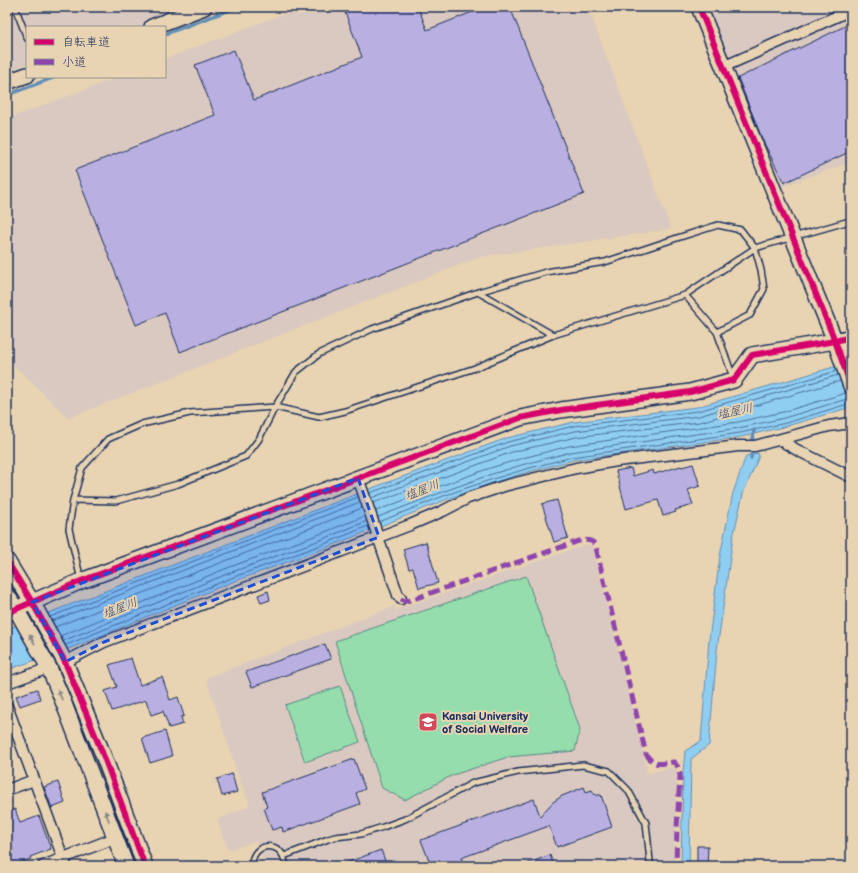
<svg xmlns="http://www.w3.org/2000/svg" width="858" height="873" font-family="'Balsamiq Sans','Klee One',sans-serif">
<rect width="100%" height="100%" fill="#e8d4b2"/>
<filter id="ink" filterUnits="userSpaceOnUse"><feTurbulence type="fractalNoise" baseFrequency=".025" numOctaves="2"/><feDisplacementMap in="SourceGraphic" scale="8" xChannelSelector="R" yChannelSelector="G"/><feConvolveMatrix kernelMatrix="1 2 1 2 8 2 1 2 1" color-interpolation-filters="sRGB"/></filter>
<g filter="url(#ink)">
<path fill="#dac9c0" d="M7 7H217L163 27H27V77L7 85Z
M301 7H588L671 229 480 257 68 418 7 358V119L118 77H165V59Z
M704 7H851V162L781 187Z
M588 544 593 547 648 774 672 767 677 770 674 866H264L256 841 228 850 217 820 249 806 248 800 240 781 206 678 395 606V610Z"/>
<path fill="#95ddac" stroke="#588685" d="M526 576 580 729 575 751 508 757 453 775 405 800 382 788 335 641Z
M340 686 360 742 305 762 285 705Z"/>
<path fill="#90cef1" stroke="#618eb6" d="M851 362V407L787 426 741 437 573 460 528 472 492 483 448 499 326 548 235 581 151 615 76 646 7 670V629L375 487 507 438 574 422 697 407Z
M758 453 759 456 743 494 733 537 717 650 709 745 691 759 689 864 688 866H681L683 773 685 751 701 741 709 640 720 556 733 493 746 456Z"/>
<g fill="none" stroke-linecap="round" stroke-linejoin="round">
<path stroke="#4a6f99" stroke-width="1" d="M370 493 508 442 574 426 698 411 837 371
M371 498 510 446 575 431 699 416 838 375
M373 503 512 452 576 437 700 422 840 381
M376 511 443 485 487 469 523 458 569 446 738 422 783 412 846 393
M378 517 445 491 489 475 525 464 571 452 739 428 784 418 847 399 851 398
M379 522 446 495 490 480 526 469 572 457 740 433 786 423 851 403
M50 617 358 497
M52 621 360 502
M55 627 362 508
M60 636 230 567 320 534 365 516
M63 641 232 572 323 539 367 521
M66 645 234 577 324 544 368 526"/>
<path stroke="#618eb6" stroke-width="3.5" d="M165 34 237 7
M7 95 55 77
M751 458 754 430"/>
</g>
<path fill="#b9afe0" stroke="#1b2f5e" d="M343 7H418L427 30 485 7H510L584 194 180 352 165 313 136 325 75 170 215 115 195 65 234 50 254 100 362 57Z
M845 26 851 37V151L784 183 763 141 738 78Z
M693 464 700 486 688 490 693 505 675 510 676 512 663 516 658 500 626 509 616 471 631 468 633 476 653 470 654 474 681 466 682 467Z
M557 500 568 538 554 542 542 504Z
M426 542 438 583 419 588 413 568 409 569 403 549Z
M268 591 270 600 261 603 258 595Z
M325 644 331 659 252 687 246 672Z
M131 658 140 685 162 677 170 700 178 697 184 716 181 717 183 724 169 728 163 711 151 715 146 700 112 711 105 691 117 687 109 665Z
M37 689 40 699 20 706 16 696Z
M165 731 172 756 150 763 142 738Z
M354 759 365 789 356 793 360 804 283 832 282 827 272 830 264 808 267 807 262 792Z
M232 774 237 792 222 796 217 779Z
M58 782 65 803 52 808 44 787Z
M584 787 586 792 592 790 595 795H601L612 827 557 847 549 826 461 858 465 866H431L421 840 534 799 540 816 553 802 562 796Z
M15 809 20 823 39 816 51 849 30 857 31 859 11 866H7V812Z
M697 846H708L707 866H697Z
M381 850 387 866H340V865Z
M550 855 554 866H525L524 865Z"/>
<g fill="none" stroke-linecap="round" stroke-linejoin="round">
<defs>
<path id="lane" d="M15 7 27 38
M478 292 553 335
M685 295 717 332 733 377
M73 500 116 501 178 484 246 456 259 439 275 407 296 372 319 354 372 329 478 292 546 272 605 262 677 238 718 225 741 230 755 248 761 270 764 289 750 315 717 332
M81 580 69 529 73 500 82 468 108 439 142 424 190 413 275 407 319 417 345 411 475 368 553 335 685 295 755 248 846 222 851 224
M284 856 328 839 335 837 361 834 383 827 405 819 473 783 518 772 583 765 609 771 628 790 646 823 650 861 649 866
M252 866C251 840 286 840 285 866"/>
<path id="street" d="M723 67 851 10
M780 440 797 450 851 477
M358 478C372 517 384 556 398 595L401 599
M65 662 104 642 410 525 443 511 468 498 504 486 576 468 617 461 738 446H755L829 426 851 423
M7 683 49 668
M7 706 66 866
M7 790 34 780
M43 866 115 838"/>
<path id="secondary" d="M699 7 835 341 851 386
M152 27 204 7
M7 82 27 75
M7 561 32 602 65 662 102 752 145 866
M7 595 16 609 49 668 61 696 126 866
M7 613 81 581 520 418 561 410 690 392 734 380 752 355 835 341 851 337"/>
</defs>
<use href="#lane" stroke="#1b2f5e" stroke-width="8"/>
<use href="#street" stroke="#1b2f5e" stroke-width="13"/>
<use href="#secondary" stroke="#1b2f5e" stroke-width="18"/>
<use href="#lane" stroke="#e8d4b2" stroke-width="5"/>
<use href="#street" stroke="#e8d4b2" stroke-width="10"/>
<use href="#secondary" stroke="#e8d4b2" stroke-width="15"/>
<path stroke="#8e44ad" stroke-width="5" stroke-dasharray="10 5" stroke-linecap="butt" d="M401 599 405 601 411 600 521 561 579 541C597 538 595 545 599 560L646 754C655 768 660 763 674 762L678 767 680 775 677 828 676 866"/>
<defs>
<path id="cycleway" d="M699 7 835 341 851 386
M7 561 32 602 65 662 102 752 145 866
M7 613 81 581 520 418 561 410 690 392 734 380 752 355 835 341 851 337"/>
</defs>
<use href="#cycleway" stroke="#e8d4b2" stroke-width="8"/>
<use href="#cycleway" stroke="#d6006c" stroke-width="6"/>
</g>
<defs><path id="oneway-solid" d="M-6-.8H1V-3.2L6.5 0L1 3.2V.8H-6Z"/></defs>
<g fill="#828288">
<use href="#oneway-solid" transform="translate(32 639) rotate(-119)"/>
<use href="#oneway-solid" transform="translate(60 695) rotate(-113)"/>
<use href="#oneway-solid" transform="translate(107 816) rotate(-111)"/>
</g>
</g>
<path fill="#1d4ed8" fill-opacity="0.2" stroke="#1d4ed8" stroke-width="3" stroke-dasharray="8 5" stroke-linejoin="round" d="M358 478 379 537 104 642 65 662 32 602Z"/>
<defs>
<symbol id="university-square" viewBox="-11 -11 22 22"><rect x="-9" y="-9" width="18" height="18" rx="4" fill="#d1495b" stroke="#e8d4b2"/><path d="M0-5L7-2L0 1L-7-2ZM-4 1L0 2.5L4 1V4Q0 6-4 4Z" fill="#fff"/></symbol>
</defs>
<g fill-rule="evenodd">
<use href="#university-square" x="417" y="711" width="22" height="22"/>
</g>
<g text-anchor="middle" stroke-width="4" stroke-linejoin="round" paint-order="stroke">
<g font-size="11" font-weight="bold" fill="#1b2f5e" stroke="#e8d4b2" text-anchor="start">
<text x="442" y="720">Kansai University<tspan x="442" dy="13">of Social Welfare</tspan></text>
</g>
<g font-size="12" font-style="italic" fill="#273f6d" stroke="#e8d4b2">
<text transform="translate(735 411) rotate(-12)" y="4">塩屋川</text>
<text transform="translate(422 490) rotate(-21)" y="4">塩屋川</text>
<text transform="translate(120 608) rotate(-21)" y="4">塩屋川</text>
</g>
</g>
<rect width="858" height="873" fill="none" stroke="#e8d4b2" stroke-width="24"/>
<rect x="12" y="12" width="834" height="849" fill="none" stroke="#1b2f5e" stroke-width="1.5" filter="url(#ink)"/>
<rect x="26" y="26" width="140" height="52" fill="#e8d4b2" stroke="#969290"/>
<rect x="34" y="39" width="20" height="6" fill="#d6006c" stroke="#969290"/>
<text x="62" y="46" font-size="12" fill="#1b2f5e">自転車道</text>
<rect x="34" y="59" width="20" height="6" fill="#8e44ad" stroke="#969290"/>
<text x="62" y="66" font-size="12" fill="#1b2f5e">小道</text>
</svg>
